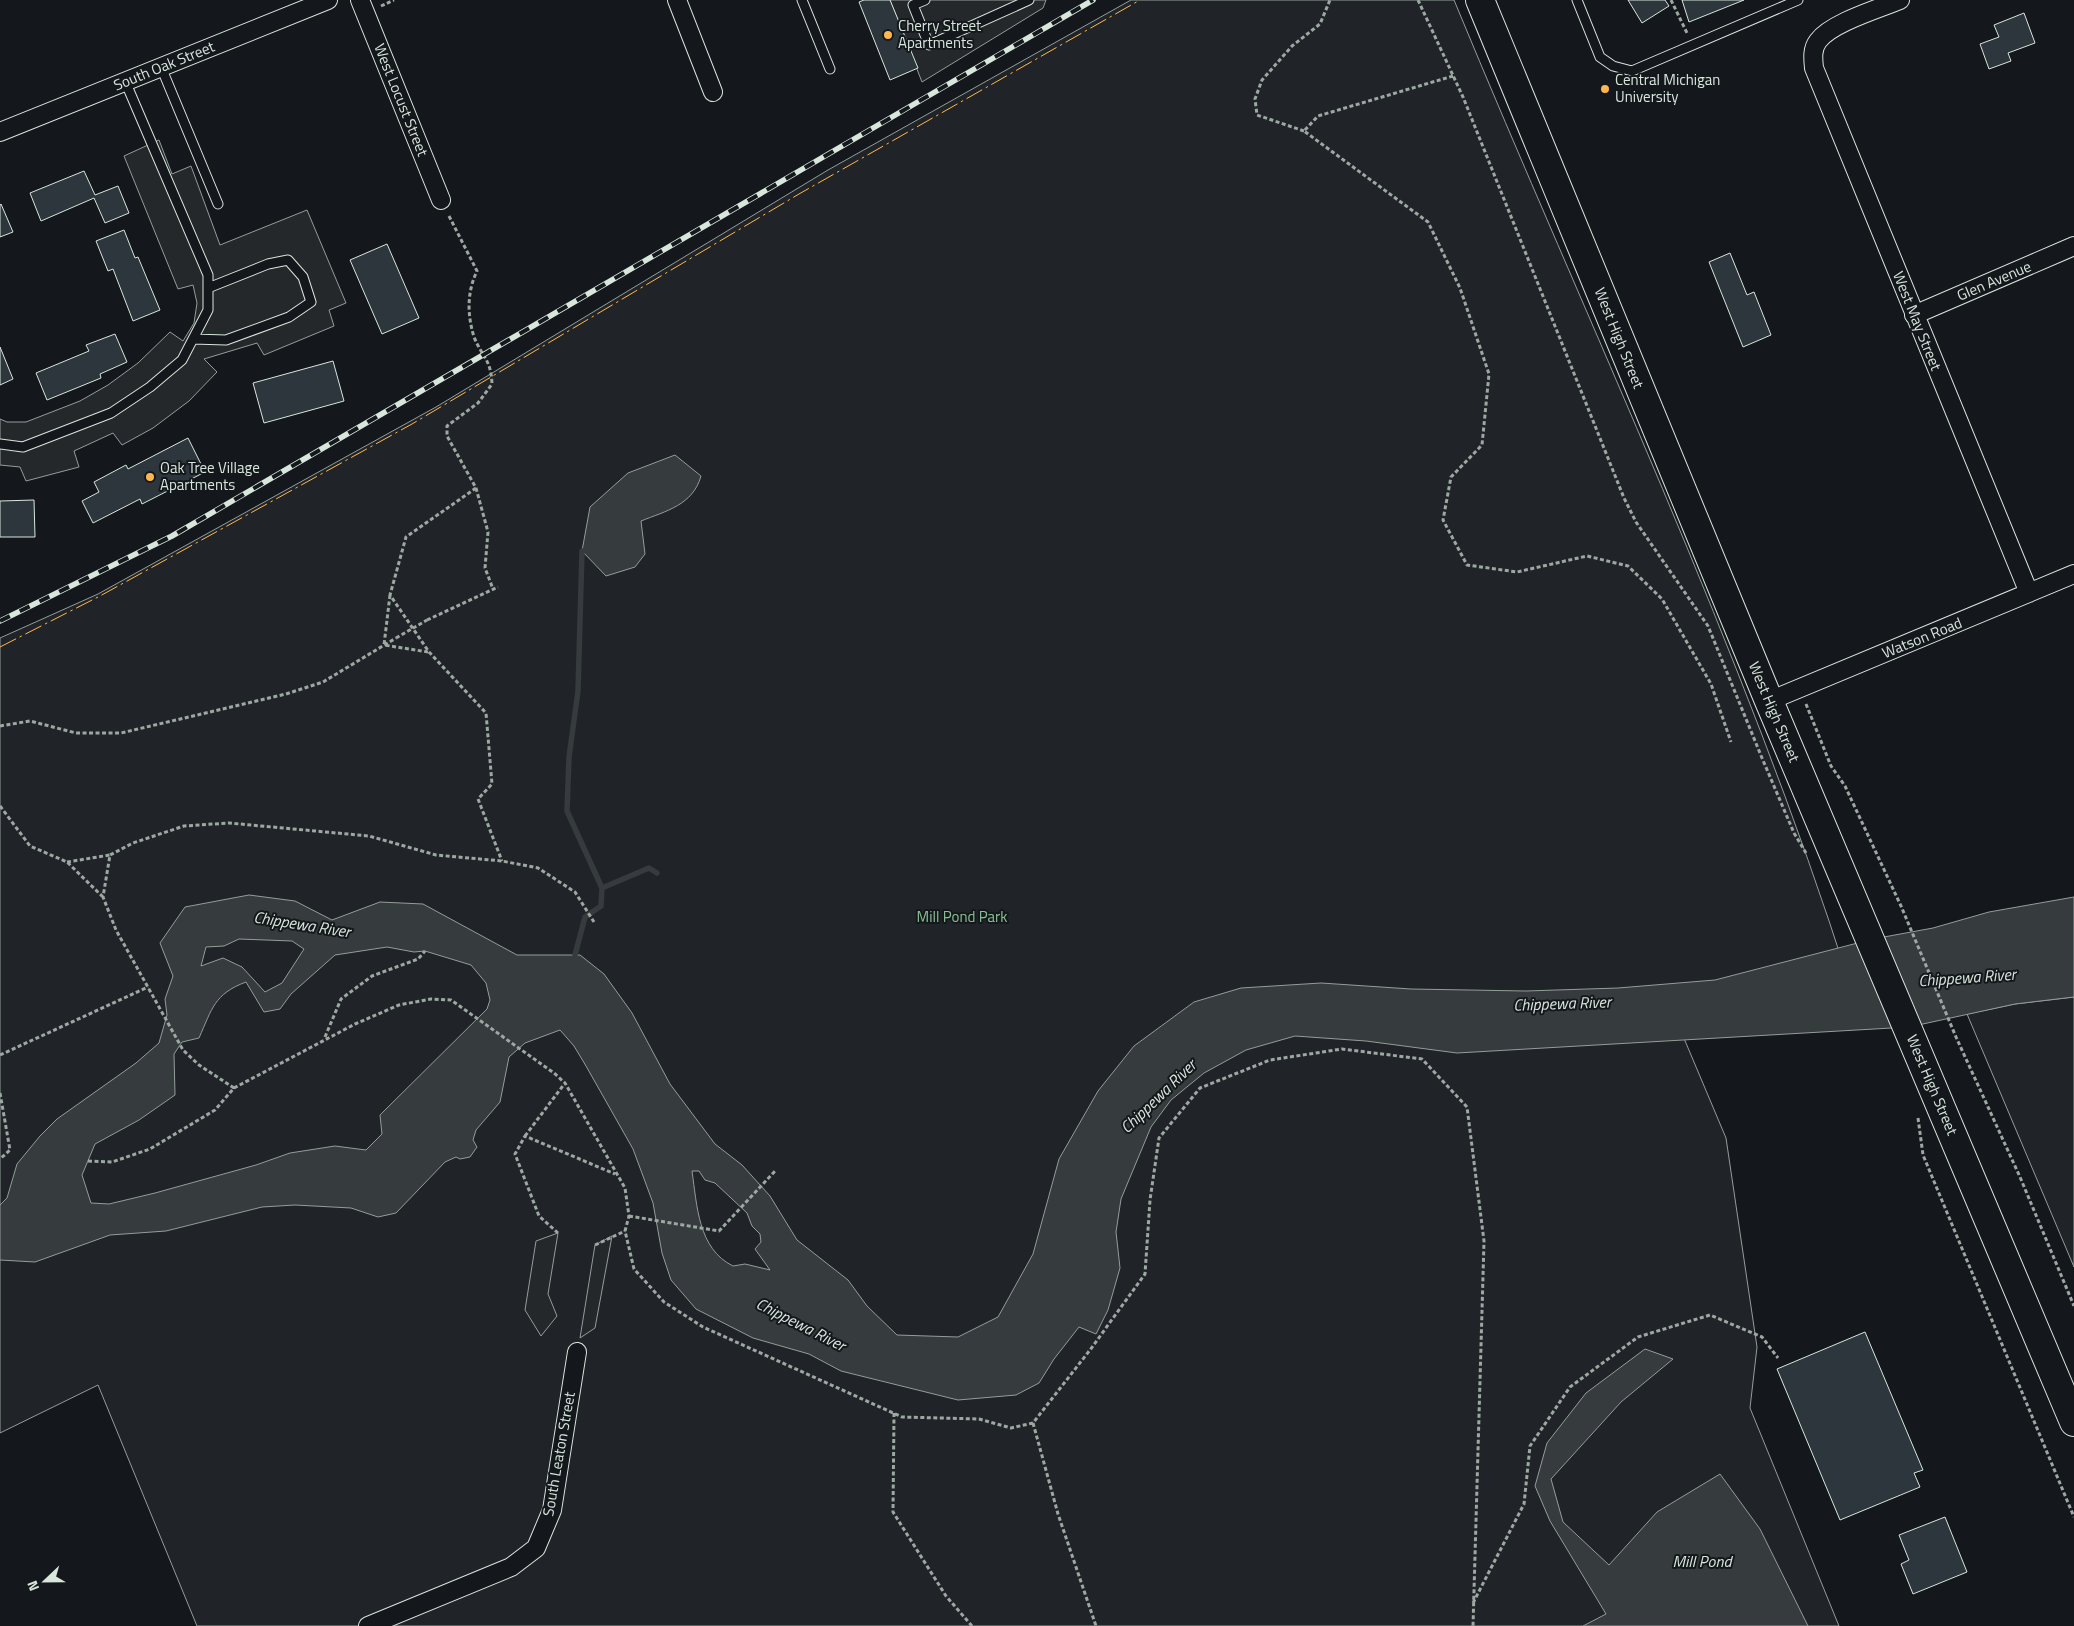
<svg xmlns="http://www.w3.org/2000/svg" width="2074" height="1626" font-family="'Titillium Web',sans-serif">
<rect width="100%" height="100%" fill="#14181c"/>
<path fill="#202428" stroke="#939e99" d="M1131 0H1454C1589 327 1743 648 1850 985L1667 998 1726 1138 1757 1347 1750 1408 1839 1626H197L98 1385 0 1433V638L98 594 436 407 828 170Z
M2074 997V1267L1967 1014 2015 1004Z"/>
<path fill="#24282b" stroke="#939e99" d="M890 0H1046L1043 8 922 82Z
M159 140 172 174 191 166 220 245 307 210 346 303 329 310 334 326 264 355 257 343 204 359 217 372 189 401 153 428 122 445 113 433 74 451 79 467 26 481 20 467 0 465V419L7 422H26L80 401 108 385 138 363 170 332 183 341 194 323 197 303 193 285 178 289 124 156Z
M558 1233 548 1294 557 1316 541 1336 525 1310 536 1241Z
M612 1236 595 1328 580 1338 595 1245Z"/>
<path fill="#363b3e" stroke="#939e99" fill-rule="evenodd" d="M675 455 701 476C693 505 666 511 641 521L645 554 635 567 606 576 582 551 590 507 628 473Z
M249 895 295 901 332 920 380 902 423 904 517 955H580L604 974 632 1013 670 1084 715 1144 742 1165 770 1196 797 1240 848 1280 867 1306 897 1335 958 1337 998 1317 1033 1254 1059 1159 1098 1091 1134 1046 1194 1002 1241 988 1321 983 1411 989 1526 991 1618 988 1715 980 1873 939 1933 928 1989 912 2074 897V997L2015 1004 1909 1027 1457 1053 1366 1041 1295 1036 1246 1050 1204 1073 1171 1100 1151 1127 1121 1199 1116 1232 1120 1268 1108 1310 1096 1334 1079 1327 1054 1359 1039 1383 1016 1395 958 1400 841 1371 809 1354 753 1338 696 1309 671 1280 662 1253 653 1203 633 1149 586 1066 574 1046 560 1030 525 1043 509 1057 500 1102 476 1130 473 1140 477 1147 470 1157 460 1159 456 1157 445 1162 396 1213 378 1217 351 1208 295 1205 262 1207 166 1231 110 1235 35 1262 0 1260V1205L7 1198 17 1164 40 1136 57 1119 136 1063 159 1043 167 1015 165 999 173 976 160 943 185 907ZM239 939 292 941 304 949 282 983 265 992 242 967 223 958 201 966 206 947 224 946ZM387 947 414 952 425 951 471 965 486 983 490 1000 487 1009 380 1115 382 1134 366 1150 335 1146 290 1153 256 1165 155 1193 109 1204 91 1203 82 1175 95 1144 139 1120 175 1095 174 1054 182 1042 199 1038C212 1009 214 994 246 982L264 1012 280 1009 291 994 335 955ZM692 1171H699L705 1180 715 1183 747 1213 752 1226 760 1234 761 1242 755 1249 770 1270 745 1264 733 1266C698 1249 697 1205 692 1171Z
M1645 1349 1673 1359 1621 1402 1551 1479 1563 1522 1609 1565 1657 1512 1720 1474 1760 1529 1808 1626H1583L1606 1614 1550 1521 1535 1486 1547 1443 1586 1393Z"/>
<g fill="none" stroke-linecap="round" stroke-linejoin="round">
<path stroke="#363b3e" stroke-width="5.5" d="M582 551 578 691 569 757 567 811 602 888
M575 955 585 917 601 906 602 888 649 868 657 873"/>
</g>
<path fill="#2c363c" stroke="#d8e6dc" d="M864 0H890L918 68 890 80 859 2Z
M1628 0H1665L1669 6 1642 23Z
M1682 0H1744L1689 22Z
M2024 13 2035 43 2008 53 2011 61 1989 69 1980 44 1999 37 1994 25Z
M84 171 95 195 118 186 129 213 105 223 94 198 41 221 30 193Z
M1 204 13 232 0 237V205Z
M124 230 135 258 138 257 160 310 133 321 113 269 108 271 96 241Z
M387 244 419 318 382 334 350 260Z
M1730 253 1747 295 1754 292 1771 335 1743 347 1709 262Z
M115 334 127 362 100 374 101 378 47 400 36 373 89 351 86 345Z
M0 347 13 379 0 385Z
M333 361 344 401 264 423 253 383Z
M188 438 205 472 142 504 140 499 93 523 82 501 99 492 94 482 126 465 128 469Z
M34 500 35 537H0V501Z
M1865 1332 1923 1470 1914 1473 1920 1487 1840 1520 1777 1369Z
M1945 1517 1967 1572 1913 1594 1901 1564 1909 1560 1899 1535Z"/>
<g fill="none" stroke-linecap="round" stroke-linejoin="round">
<defs>
<path id="service" d="M802 0 830 69
M925 0 913 5 929 45 1029 0
M1577 0 1600 57 1613 66 1632 71 1798 0
M161 67 218 204
M193 339 226 340 289 317 311 302 303 277 288 260 268 264 208 288
M0 444 23 447 111 413 150 387 182 360 208 310V275L125 81"/>
<path id="minor" d="M360 0 441 200
M677 0 713 92
M1900 0C1878 9 1831 23 1818 41 1812 49 1813 58 1814 68L2029 593
M0 132 328 0
M1914 315 2074 246
M1769 701 2074 574
M368 1626 511 1567 536 1548 552 1510 577 1352"/>
<path id="primary" d="M1480 0 1769 701 2074 1422"/>
</defs>
<use href="#service" stroke="#d8e6dc" stroke-width="11"/>
<use href="#minor" stroke="#d8e6dc" stroke-width="20"/>
<use href="#primary" stroke="#d8e6dc" stroke-width="30"/>
<path stroke="#9da8a2" stroke-width="3" stroke-dasharray="4 2.5" stroke-linecap="butt" d="M1418 0 1463 97 1624 498 1636 522 1708 626 1762 758 1794 833 1806 853
M1671 0 1687 33
M381 6 394 0
M1453 76 1318 116 1304 131 1428 222 1460 288 1489 374 1482 445 1451 477 1443 520 1467 565 1517 572 1587 556 1628 566 1662 599 1711 684 1731 742
M1304 131 1257 115 1255 99 1262 80 1292 46 1320 24 1330 0
M449 216 477 271C467 292 467 314 474 337 482 357 491 359 492 384L478 403 447 426V436L476 488 488 532 485 568 493 589
M476 488 406 537 390 595 429 652 486 713 492 784 478 799 502 861
M390 595 384 645 428 652
M427 620 498 587
M1806 704 1831 766 1845 786 1901 906 1956 1037 2020 1177 2074 1306
M0 726 30 721 76 733H121L286 694 323 682 396 638
M0 806 30 846 67 862 103 897
M67 862 110 855
M325 1037 341 999 372 976 418 959 425 951
M0 1055 148 987
M234 1088 199 1065 183 1050 116 930 103 897 110 855 133 843 184 826 229 823 369 836 436 855 502 861 538 868 575 892 594 922
M0 1093 10 1150 0 1159
M1918 1118 1923 1155 2074 1517
M525 1136 565 1083
M88 1161 112 1162 150 1149 215 1110 234 1088 355 1024 399 1005 431 999 451 1000 554 1073 565 1083 625 1188 629 1216 625 1231 634 1269 664 1302 703 1327 902 1417 979 1419 1011 1428 1033 1423 1090 1350 1145 1274 1150 1200 1159 1138 1200 1088 1270 1060 1342 1049 1422 1059 1467 1107 1484 1241 1473 1626
M629 1216 719 1231 776 1170
M558 1233 539 1216 515 1154 525 1136 615 1174
M595 1245 625 1231
M894 1413 893 1512 946 1596 972 1626
M1033 1423 1058 1514 1096 1626
M1473 1603 1524 1504 1530 1446 1570 1387 1638 1337 1710 1315 1762 1337 1778 1358"/>
<use href="#service" stroke="#14181c" stroke-width="9"/>
<use href="#minor" stroke="#14181c" stroke-width="18"/>
<use href="#primary" stroke="#14181c" stroke-width="28"/>
<defs>
<path id="rail" d="M0 621 172 536 1093 0"/>
</defs>
<use href="#rail" stroke="#d8e6dc" stroke-width="5.5"/>
<use href="#rail" stroke="#14181c" stroke-width="4" stroke-dasharray="11" stroke-linecap="butt"/>
<path stroke="#9da8a2" stroke-width="3" stroke-dasharray="4 2.5" stroke-linecap="butt" d="M396 638 427 620"/>
<path stroke="#ffb74d" stroke-width="1" stroke-dasharray="18 4 2.5 4" stroke-linecap="butt" d="M0 647 100 596 412 424 799 194 1140 0"/>
</g>
<g fill="#ffb74d" stroke="#14181c" stroke-width="2">
<circle cx="888" cy="35" r="5"/>
<circle cx="1605" cy="89" r="5"/>
<circle cx="150" cy="477" r="5"/>
</g>
<g text-anchor="middle" stroke-width="4" stroke-linejoin="round" paint-order="stroke">
<g font-size="15" fill="#d8e6dc" stroke="#14181c" text-anchor="start">
<text x="898" y="31">Cherry Street<tspan x="898" dy="17">Apartments</tspan></text>
<text x="1615" y="85">Central Michigan<tspan x="1615" dy="17">University</tspan></text>
<text x="160" y="473">Oak Tree Village<tspan x="160" dy="17">Apartments</tspan></text>
</g>
<g font-size="15" fill="#d8e6dc" stroke="#14181c">
<text transform="translate(164 66) rotate(-22)" y="5">South Oak Street</text>
<text transform="translate(401 100) rotate(68)" y="5">West Locust Street</text>
<text transform="translate(1994 281) rotate(-23)" y="5">Glen Avenue</text>
<text transform="translate(1917 321) rotate(68)" y="5">West May Street</text>
<text transform="translate(1619 338) rotate(68)" y="5">West High Street</text>
<text transform="translate(1922 638) rotate(-22)" y="5">Watson Road</text>
<text transform="translate(1774 712) rotate(67)" y="5">West High Street</text>
<text transform="translate(1932 1085) rotate(67)" y="5">West High Street</text>
<text transform="translate(559 1454) rotate(-80)" y="5">South Leaton Street</text>
</g>
<g font-size="15" fill="#8ac095" stroke="#14181c">
<text x="962" y="922">Mill Pond Park</text>
</g>
<g font-size="16" font-style="italic" fill="#d8e6dc" stroke="#14181c">
<text transform="translate(302 924) rotate(9)" y="6">Chippewa River</text>
<text transform="translate(1967 977) rotate(-4)" y="6">Chippewa River</text>
<text transform="translate(1562 1003) rotate(-2)" y="6">Chippewa River</text>
<text transform="translate(1158 1096) rotate(-44)" y="6">Chippewa River</text>
<text transform="translate(801 1324) rotate(27)" y="6">Chippewa River</text>
<text x="1702" y="1567">Mill Pond</text>
</g>
</g>
<g transform="translate(45 1581) rotate(248)" stroke="#14181c" stroke-width="4" paint-order="stroke">
<path d="M0-4L9 19L0 12L-9 19Z" fill="#d8e6dc"/>
<text y="-8" font-size="14" font-weight="bold" text-anchor="middle" fill="#d8e6dc">N</text>
</g>
</svg>
